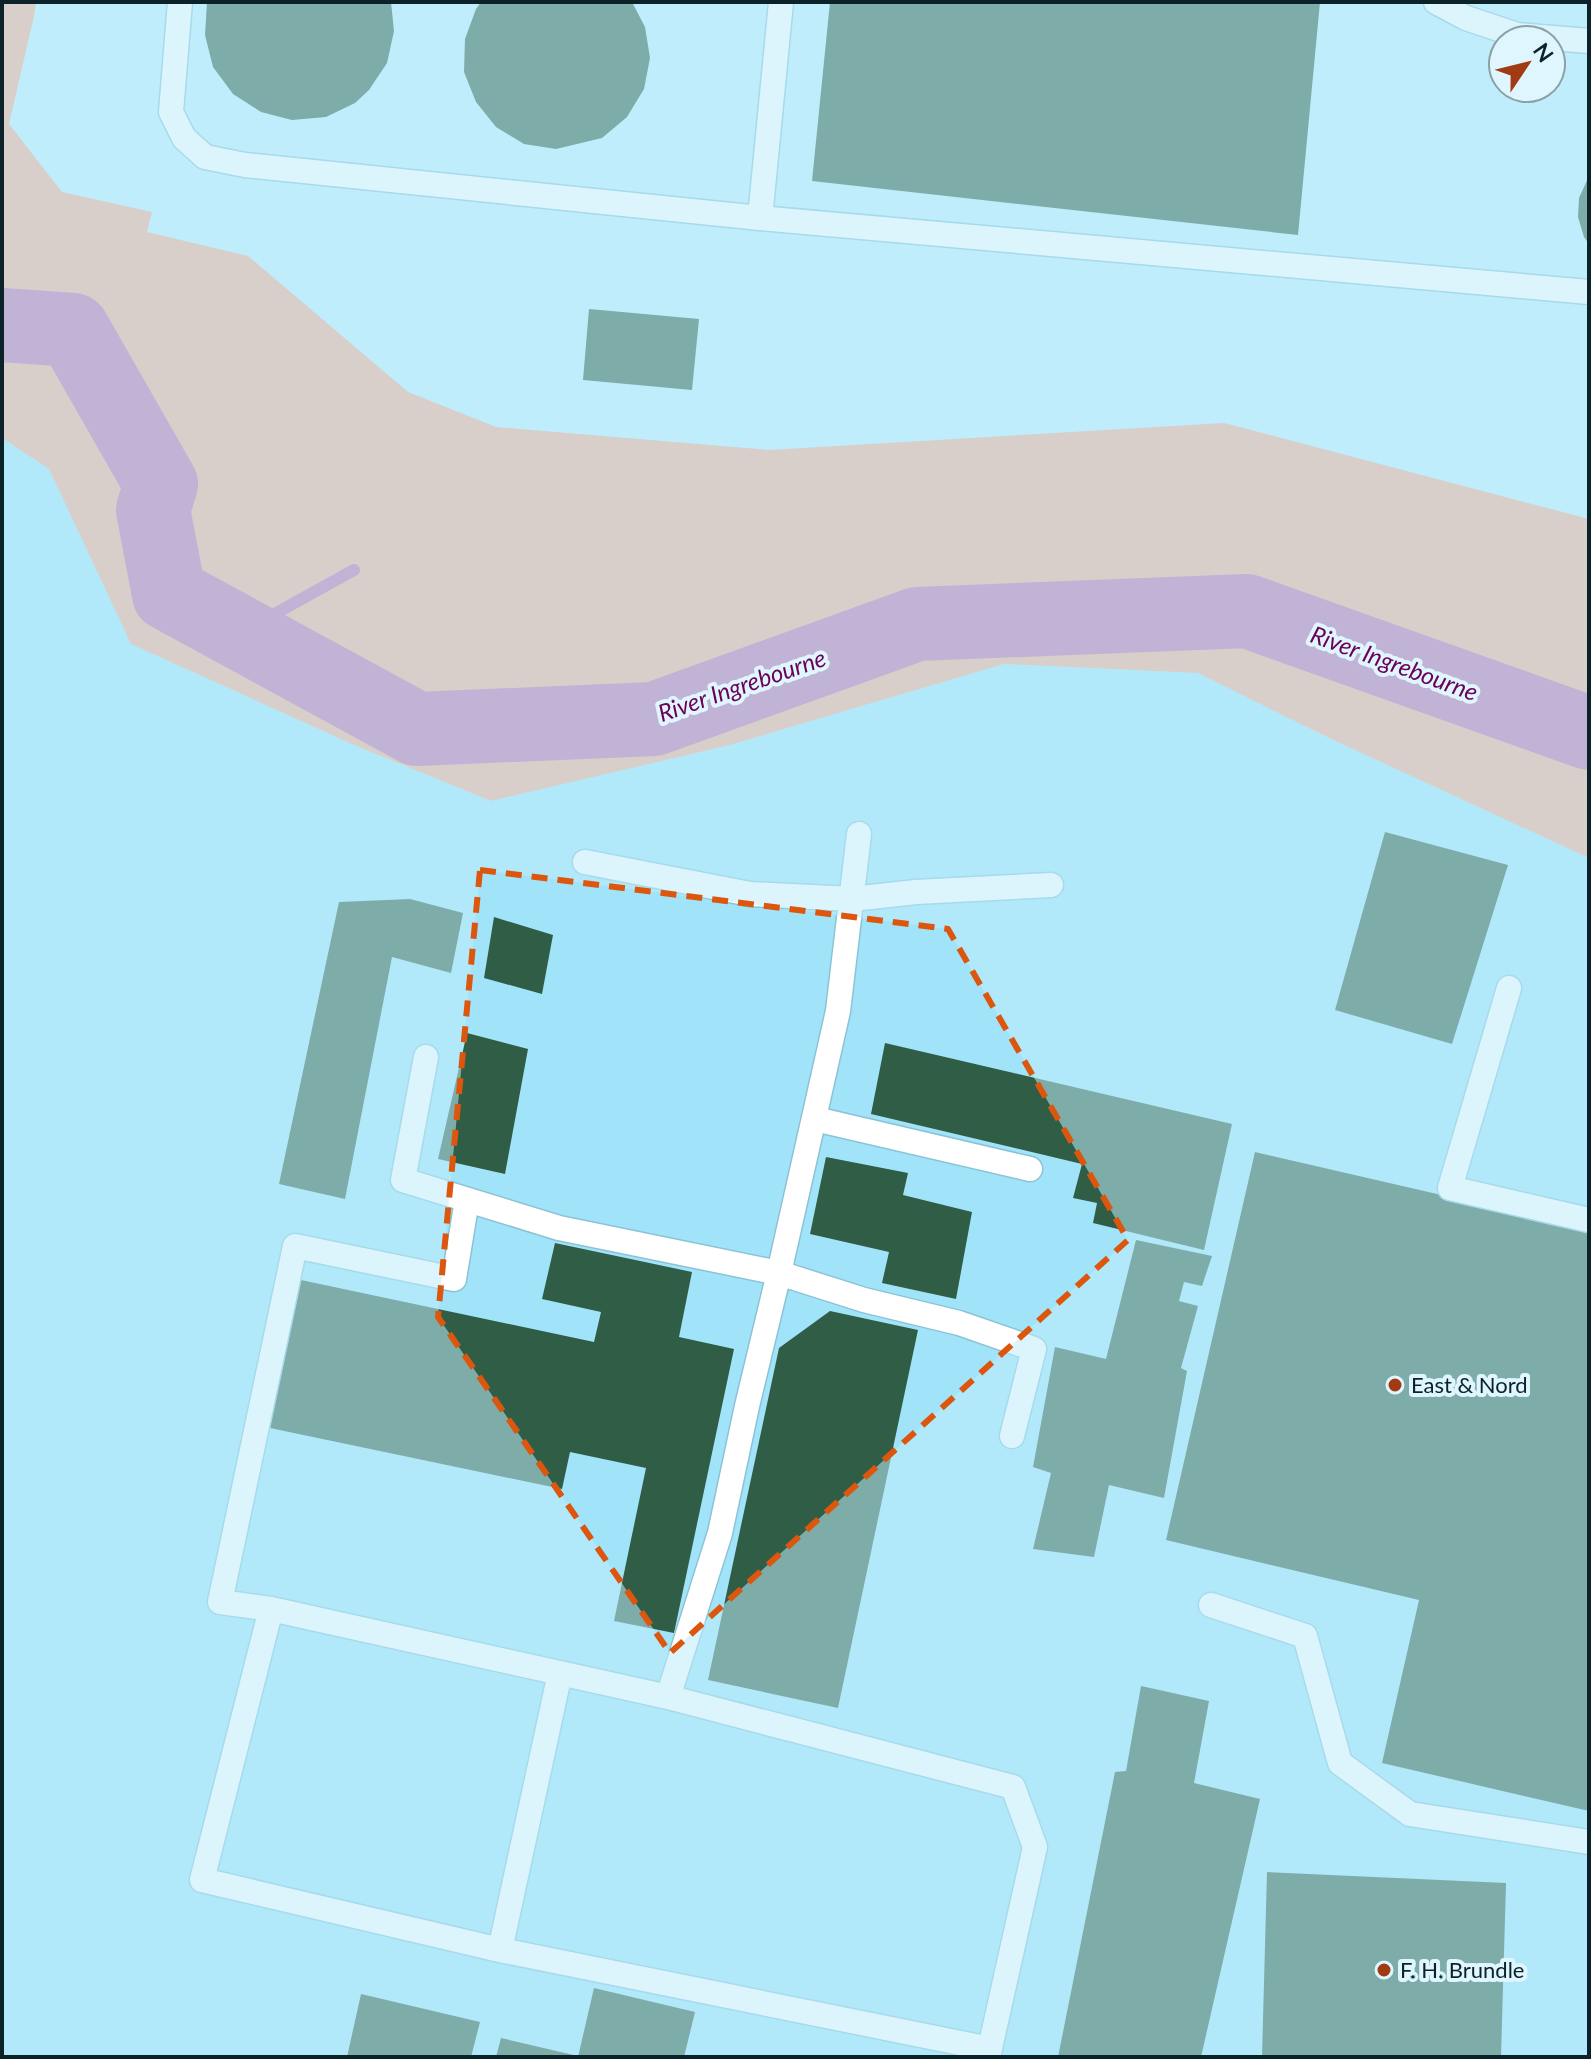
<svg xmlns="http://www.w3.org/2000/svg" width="1591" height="2059" font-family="Lato,sans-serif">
<rect width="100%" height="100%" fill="#c0edfc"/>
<path fill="#a1e4fa" d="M2 438 49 469 131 644 354 745 491 801 730 745 1004 664 1198 673 1329 738 1589 858V2057H2Z"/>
<path fill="#f5a98f" d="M2 2H36L34 16 9 124 62 192 152 212 147 232 248 256 408 392 496 427 769 450 1224 423 1589 519V858L1329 738 1198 673 1004 664 730 745 491 801 354 745 131 644 49 469 2 438Z"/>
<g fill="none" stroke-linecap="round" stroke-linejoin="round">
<path stroke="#c16da7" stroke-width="12" d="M240 633 354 570"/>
<path stroke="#c16da7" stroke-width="74" d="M2 325 73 330 161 484 153 510 169 594 417 729 654 719 917 624 1247 611 1589 733"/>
</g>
<path fill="#305d45" d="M207 2H391L394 31 387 63 369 90 355 103 326 117 292 120 261 112 233 94 213 67 205 35Z
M481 2H632L645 27 650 58 644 89 627 117 602 138 556 149 524 144 496 127 476 102 464 72 465 39 476 9Z
M830 2H1320L1298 235 812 181Z
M1589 176V244L1584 237 1578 217 1579 198Z
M589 309 699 319 692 390 583 380Z
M1385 832 1508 865 1452 1044 1335 1010Z
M410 899 463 913 451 973 392 957 345 1199 279 1184 339 902Z
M494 917 553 935 542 994 484 978Z
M467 1033 528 1049 505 1174 438 1159Z
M885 1043 1232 1124 1204 1250 1093 1223 1097 1203 1073 1198 1082 1164 871 1114Z
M1255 1152 1589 1229V1811L1382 1763 1419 1600 1166 1540Z
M826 1157 908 1173 903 1195 972 1212 956 1299 882 1283 889 1252 810 1234Z
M1136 1240 1212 1256 1202 1286 1184 1282 1179 1301 1198 1306 1181 1368 1187 1371 1164 1498 1109 1485 1094 1557 1033 1549 1051 1473 1033 1467 1055 1347 1106 1359Z
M555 1243 692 1272 679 1337 734 1349 674 1633 614 1621 646 1468 570 1452 562 1489 270 1428 301 1280 594 1342 601 1312 542 1299Z
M830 1311 918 1330 838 1708 708 1680 779 1348Z
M1141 1686 1209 1701 1194 1783 1260 1799 1201 2057H1058L1115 1772 1126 1771Z
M1267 1872 1506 1883 1501 2057H1262Z
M594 1988 695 2012 684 2057H578Z
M361 1994 480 2022 471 2057H347Z
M501 2038 578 2056V2057H496Z"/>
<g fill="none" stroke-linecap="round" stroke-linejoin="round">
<defs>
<path id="service" d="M180 2 171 112 184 138 205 157 245 165 760 218
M781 2 760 218 1589 292
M1436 2 1466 18 1517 35 1589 41
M859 834 838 1011 779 1273 864 1300 959 1323 1034 1349 1012 1436
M585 862 750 894 852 899 916 892 1051 885
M1509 988 1450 1188 1589 1220
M426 1057 403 1180 559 1228 779 1273 747 1406 720 1533 668 1697
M815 1119 1030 1169
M1211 1605 1305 1636 1340 1763 1410 1814 1589 1842
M271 1609 220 1602 295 1246 454 1279 467 1200
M500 1950 560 1673
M988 2057 1035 1847 1013 1787 668 1697 271 1609 202 1880 500 1950 990 2049"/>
</defs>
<use href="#service" stroke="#8bc3d5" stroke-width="27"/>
<use href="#service" stroke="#fff" stroke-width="24"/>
</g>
<path d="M0 0H1591V2059H0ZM480 870 948 929 1128 1240 670 1653 438 1317Z" fill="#c0edfc" fill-opacity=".55" fill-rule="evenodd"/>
<path fill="none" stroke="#dd560d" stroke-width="6" stroke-dasharray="16 10" stroke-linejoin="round" d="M480 870 948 929 1128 1240 670 1653 438 1317Z"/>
<g fill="#a13b13" stroke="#e0f6fe" stroke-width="3">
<circle cx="1395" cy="1385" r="8"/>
<circle cx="1384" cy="1970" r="8"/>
</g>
<g text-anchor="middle" stroke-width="8" stroke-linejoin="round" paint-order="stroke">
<g font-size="22" fill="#0a2228" stroke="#e0f6fe" text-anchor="start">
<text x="1411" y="1393">East &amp; Nord</text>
<text x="1400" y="1978">F. H. Brundle</text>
</g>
<g font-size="24" font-style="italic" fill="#6b0056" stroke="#e0f6fe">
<text transform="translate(1394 664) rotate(20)" y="8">River Ingrebourne</text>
<text transform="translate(742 686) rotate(-19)" y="8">River Ingrebourne</text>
</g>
</g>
<rect width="1591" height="2059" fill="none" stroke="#0a2228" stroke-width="8"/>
<g transform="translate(1527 64) rotate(55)"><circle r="38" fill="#e0f6fe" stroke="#8aa1a8" stroke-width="2"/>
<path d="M0-6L14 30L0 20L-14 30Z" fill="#a13b13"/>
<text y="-12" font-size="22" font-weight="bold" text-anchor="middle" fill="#0a2228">N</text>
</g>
</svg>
